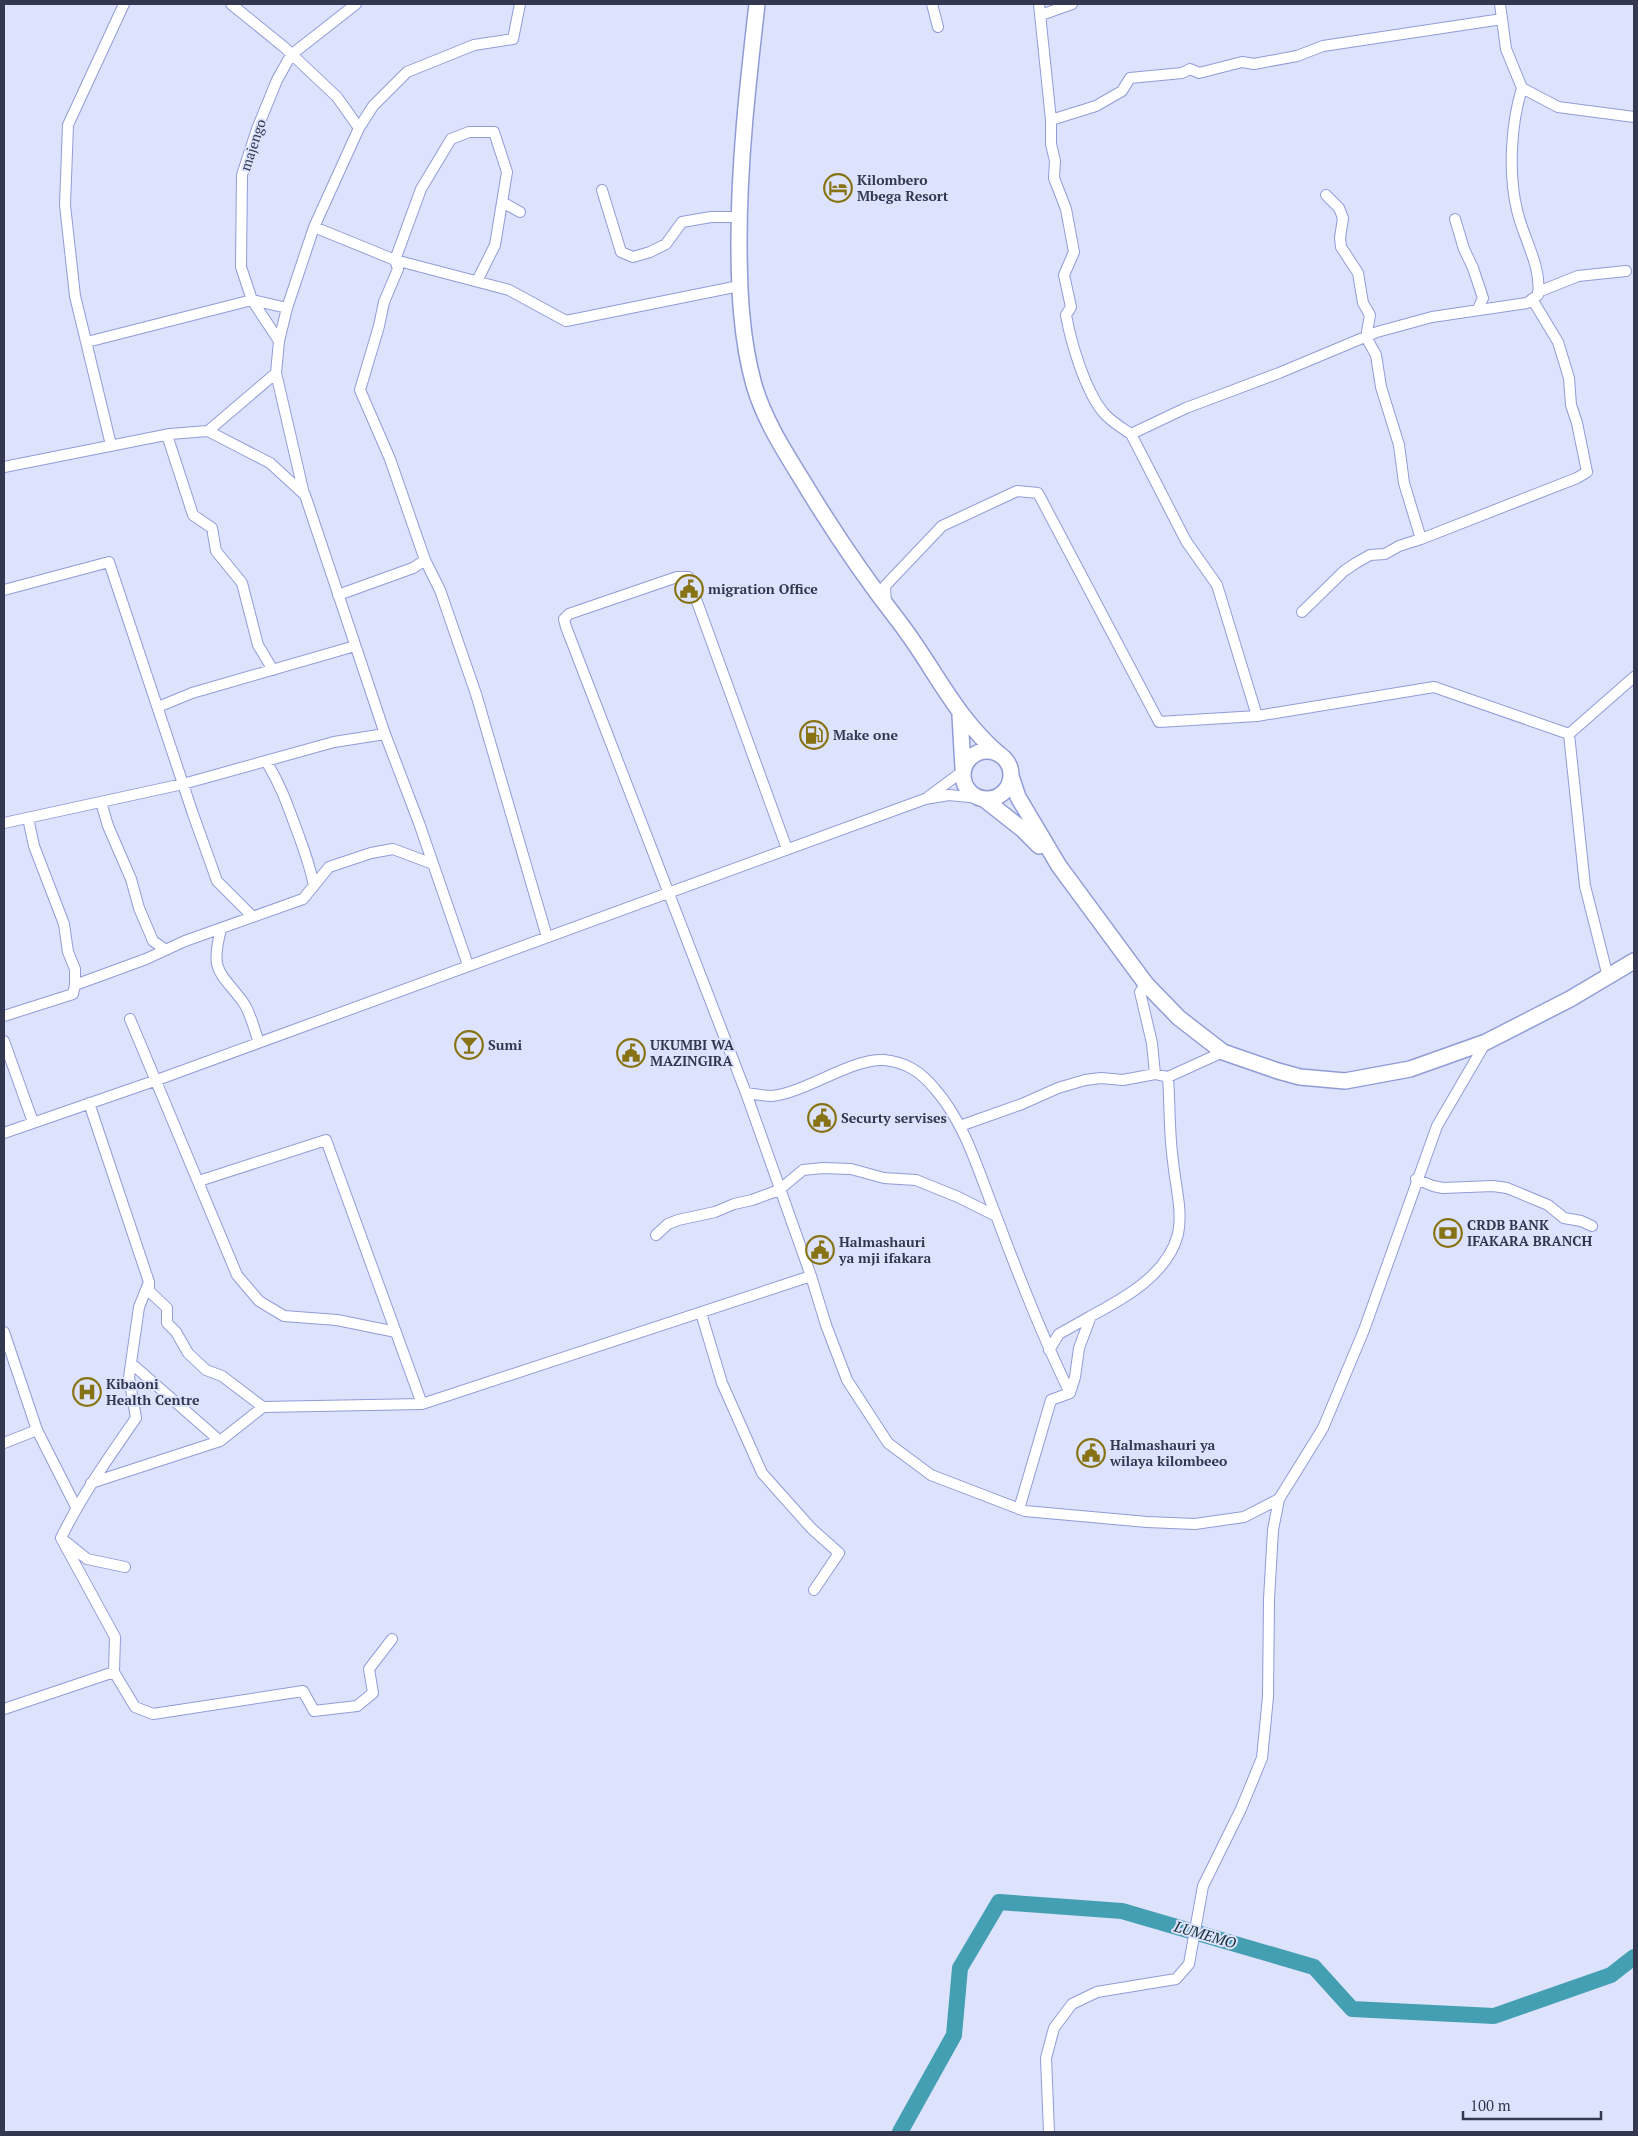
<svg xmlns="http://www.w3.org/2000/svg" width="1638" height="2136" font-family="'PT Serif',serif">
<rect width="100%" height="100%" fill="#dde3fc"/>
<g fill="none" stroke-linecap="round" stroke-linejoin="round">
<path stroke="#449fb3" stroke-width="16" d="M900 2132 954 2035 960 1968 999 1902 1122 1911 1314 1967 1352 2009 1494 2016 1611 1975 1634 1957"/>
<defs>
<path id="minor" d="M231 4 284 47 337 97 359 128
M932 4 938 27
M1039 4 1051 120
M1500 4 1506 49 1522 88 1558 107 1634 117
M1041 15 1072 4
M602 190 621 252 633 257 650 252 666 244 682 222 711 217H739
M1326 195 1339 208 1343 218 1340 238 1341 247 1358 273 1363 303 1370 315 1366 337 1376 355 1381 387 1399 445 1404 483 1421 539 1577 478 1587 472 1577 423 1571 405 1569 378 1558 342 1532 299
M502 202 520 212
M1455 219 1464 249 1473 268 1483 298 1478 309
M314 227 395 260 421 189 451 139 469 132H494L507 172 495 245 477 281
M1538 292 1578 276 1626 271
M279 341 252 300 241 267 242 175 257 129 277 80 291 55 356 4
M87 342 252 300 287 308
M276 373 304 494
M208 431 276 373 279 341 287 308 314 227 359 128 373 106 407 72 474 45 513 39 520 4
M1131 434C1122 428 1110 421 1103 412 1085 390 1071 343 1066 315L1071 307 1064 275 1074 252 1066 209 1054 178 1055 161 1051 144V120L1096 106 1122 91 1130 78 1182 73 1190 69 1199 73 1242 62 1254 64 1297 56 1323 46 1502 19
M167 435 193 515 212 528 216 551 242 583 258 645 273 670
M111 445 75 296 65 205 68 125 124 4
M4 467 170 434 208 431 270 463 305 495 385 734 419 823 468 965
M425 560 440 590 476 694 547 937
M4 590 109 562 193 814 217 881 253 917
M338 595 413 568 425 560 390 459 360 390 379 326 384 302 398 269 395 260 509 290 566 321 739 286
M886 604 885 586 942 526 1017 491 1038 493 1159 722 1257 716 1434 687 1569 734
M1302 612 1344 571 1356 563 1370 555 1385 554 1399 546 1421 539
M158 707 192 693 355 646
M1257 716 1217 585 1186 541 1131 434 1186 408 1279 373 1377 332 1432 317 1527 303 1538 295C1542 266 1523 238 1517 210 1508 173 1511 124 1522 88
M266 761C281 786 286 801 296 828 303 847 310 865 314 886
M928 797 963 771
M101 802 108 826 131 879 139 908 153 941 166 950
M28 818 34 846 64 924 68 952 75 969V985
M4 823 183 784 334 742 385 734
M787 849 688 577H677L569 614 564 619 566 627 746 1093 811 1276 826 1325 847 1380 888 1443 931 1475 1025 1511 1147 1522 1195 1524 1244 1517 1279 1499
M221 929C210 972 219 970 243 1002 251 1013 254 1030 259 1042
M1608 977 1585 886 1569 734 1634 677
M1146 984 1140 992 1152 1043 1155 1074
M4 1016 73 994 75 985 146 959 185 941 303 899 329 867 371 853 393 849 433 864
M130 1019 237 1275 259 1301 284 1316 337 1320 396 1332
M4 1041 33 1122
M746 1093C754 1094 764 1096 772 1096 807 1092 852 1058 884 1060 906 1062 921 1072 935 1089 967 1126 979 1174 997 1218 1019 1277 1042 1336 1070 1393
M89 1103 149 1282 139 1307 129 1377 136 1418C109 1457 82 1495 61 1538L115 1637 114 1672 135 1707 153 1714 303 1691 314 1711 357 1706 373 1693 369 1669 392 1639
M960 1126 1022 1104 1058 1088 1085 1080 1101 1078 1123 1080 1155 1074 1168 1077 1223 1052
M4 1133 157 1080 925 799 949 795 979 798
M1416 1179 1433 1186 1443 1188 1493 1186 1507 1188 1548 1205 1564 1218 1581 1221 1592 1226
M199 1181 326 1140 422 1404
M656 1235 668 1224 678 1220 715 1212 734 1204 752 1200 779 1190 803 1170 823 1168 851 1169 884 1178 916 1180 958 1197 996 1216
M149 1282V1291L167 1308V1323L176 1332 188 1353 206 1370 222 1376 263 1407
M701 1313 722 1383 762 1473 812 1529 839 1553 814 1590
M4 1332 37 1430 76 1507
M1049 1350 1059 1334 1091 1316
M132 1364 220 1441
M4 1443 37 1430
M91 1483 220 1441 263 1407 422 1404 811 1276
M1019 1509 1051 1400 1070 1393 1075 1377 1079 1348 1091 1316C1125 1298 1168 1274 1178 1234 1183 1211 1175 1184 1173 1161 1169 1134 1170 1105 1168 1077
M66 1542 87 1559 125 1567
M4 1709 114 1672
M1049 2132 1046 2058 1054 2028 1072 2004 1097 1992 1176 1979 1189 1964 1203 1886 1241 1809 1262 1758 1268 1697 1269 1599 1273 1530 1279 1499 1323 1428 1364 1330 1437 1126 1486 1042"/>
<path id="secondary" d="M757 4C748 83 739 161 739 241 739 289 741 338 754 385 764 419 783 449 801 478 831 528 864 577 900 623 935 669 955 717 1000 755
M960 715 963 768
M963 775a24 24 0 1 1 48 0a24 24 0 1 1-48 0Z
M1011 776 1018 797 1059 866 1146 984 1179 1018 1223 1052 1278 1071 1300 1077 1345 1081 1410 1069 1486 1042 1570 999 1634 961
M984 799 1022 829 1039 846"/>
</defs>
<use href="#minor" stroke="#919cd7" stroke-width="12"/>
<use href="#secondary" stroke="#919cd7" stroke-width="18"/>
<use href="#minor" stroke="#fff" stroke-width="10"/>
<use href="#secondary" stroke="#fff" stroke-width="15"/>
</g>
<defs>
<symbol id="hotel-ring" viewBox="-11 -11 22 22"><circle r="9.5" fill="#dde3fc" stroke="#877214" stroke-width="1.5"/><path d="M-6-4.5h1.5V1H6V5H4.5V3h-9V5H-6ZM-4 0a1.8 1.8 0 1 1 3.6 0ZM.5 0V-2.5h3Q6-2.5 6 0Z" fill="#877214"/></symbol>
<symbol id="civic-ring" viewBox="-11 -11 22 22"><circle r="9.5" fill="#dde3fc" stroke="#877214" stroke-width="1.5"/><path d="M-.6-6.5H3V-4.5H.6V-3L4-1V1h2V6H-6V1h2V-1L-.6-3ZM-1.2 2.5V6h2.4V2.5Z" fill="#877214"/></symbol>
<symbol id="fuel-ring" viewBox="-11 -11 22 22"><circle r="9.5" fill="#dde3fc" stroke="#877214" stroke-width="1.5"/><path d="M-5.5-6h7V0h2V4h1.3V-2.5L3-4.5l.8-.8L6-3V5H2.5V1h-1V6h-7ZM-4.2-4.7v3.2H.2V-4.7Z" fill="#877214"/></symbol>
<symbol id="bar-ring" viewBox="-11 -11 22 22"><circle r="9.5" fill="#dde3fc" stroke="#877214" stroke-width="1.5"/><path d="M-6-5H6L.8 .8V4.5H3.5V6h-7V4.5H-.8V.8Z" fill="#877214"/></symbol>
<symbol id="bank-ring" viewBox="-11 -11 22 22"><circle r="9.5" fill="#dde3fc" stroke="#877214" stroke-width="1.5"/><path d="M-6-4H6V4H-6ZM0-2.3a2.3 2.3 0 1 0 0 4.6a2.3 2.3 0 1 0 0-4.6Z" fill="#877214"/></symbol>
<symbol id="hospital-ring" viewBox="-11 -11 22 22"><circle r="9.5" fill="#dde3fc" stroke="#877214" stroke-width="1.5"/><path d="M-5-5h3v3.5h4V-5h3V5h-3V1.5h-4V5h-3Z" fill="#877214"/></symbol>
</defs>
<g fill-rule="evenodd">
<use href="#hotel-ring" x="822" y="172" width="32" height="32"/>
<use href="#civic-ring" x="673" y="573" width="32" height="32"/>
<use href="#fuel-ring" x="798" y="719" width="32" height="32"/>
<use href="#bar-ring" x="453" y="1029" width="32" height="32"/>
<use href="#civic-ring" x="615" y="1037" width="32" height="32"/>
<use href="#civic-ring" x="806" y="1102" width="32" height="32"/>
<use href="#bank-ring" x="1432" y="1217" width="32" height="32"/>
<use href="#civic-ring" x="804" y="1234" width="32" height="32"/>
<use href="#hospital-ring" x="71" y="1376" width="32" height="32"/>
<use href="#civic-ring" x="1075" y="1437" width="32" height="32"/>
</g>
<g text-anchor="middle" stroke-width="4" stroke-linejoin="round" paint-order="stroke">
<g font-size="14" fill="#333850" stroke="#dde3fc">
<text transform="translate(253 145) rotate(-72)" y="5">majengo</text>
</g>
<g font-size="14" font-weight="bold" fill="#333850" stroke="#dde3fc" text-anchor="start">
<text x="857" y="185">Kilombero<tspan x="857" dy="16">Mbega Resort</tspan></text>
<text x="708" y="594">migration Office</text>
<text x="833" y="740">Make one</text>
<text x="488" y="1050">Sumi</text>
<text x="650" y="1050">UKUMBI WA<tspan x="650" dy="16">MAZINGIRA</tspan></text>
<text x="841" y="1123">Securty servises</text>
<text x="1467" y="1230">CRDB BANK<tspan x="1467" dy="16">IFAKARA BRANCH</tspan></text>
<text x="839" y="1247">Halmashauri<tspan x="839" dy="16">ya mji ifakara</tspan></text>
<text x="106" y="1389">Kibaoni<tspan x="106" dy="16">Health Centre</tspan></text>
<text x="1110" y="1450">Halmashauri ya<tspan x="1110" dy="16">wilaya kilombeeo</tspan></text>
</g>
<g font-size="15" font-style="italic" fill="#132f36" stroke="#dde3fc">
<text transform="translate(1205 1935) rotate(16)" y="5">LUMEMO</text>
</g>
</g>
<rect width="1638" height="2136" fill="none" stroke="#333850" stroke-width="10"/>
<path d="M1463 2111v8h138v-8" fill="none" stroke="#333850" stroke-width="2.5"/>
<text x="1470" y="2111" font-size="15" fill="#333850" stroke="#dde3fc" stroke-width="4" paint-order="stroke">100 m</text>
</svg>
